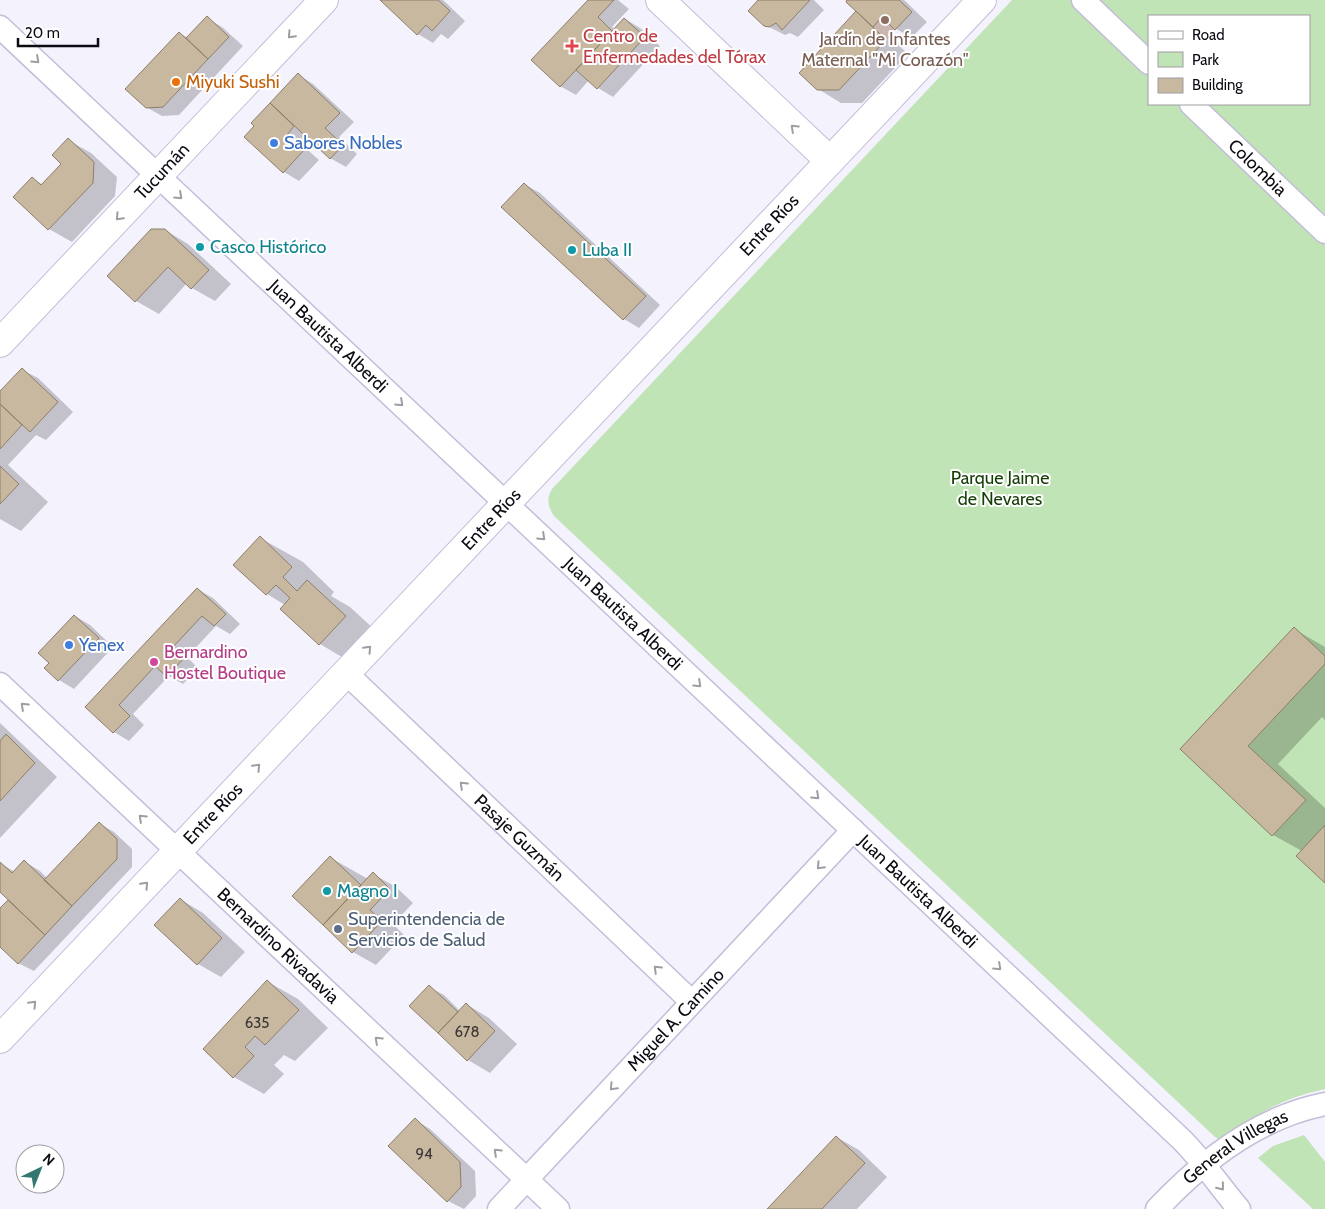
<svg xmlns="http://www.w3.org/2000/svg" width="1325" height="1209" font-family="Cabin,sans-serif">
<rect width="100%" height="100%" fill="#f4f2fd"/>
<path fill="#fde3dc" d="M844 0H899L912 12 886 40Z"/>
<path fill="#c0e4b6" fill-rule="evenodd" d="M1012 0H1325V1089C1303 1094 1281 1101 1262 1113 1249 1122 1236 1133 1222 1139H1218L1214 1136 554 516C548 507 546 499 552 489ZM1149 16H1309V104H1149Z
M1304 1135 1325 1162V1209H1313L1258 1158 1273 1146Z"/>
<path fill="#0003" d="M381 0H443L465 21 448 39 441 34 433 43 418 34Z
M589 0H618L629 9 612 27 615 29 625 19 640 28 660 46 613 97 598 88 589 80 576 95 560 86Z
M760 0H814L824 10 798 37 790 33 785 35 765 25Z
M849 0H904L927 22 911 38 895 28 888 35 908 54 862 103H841L818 89 861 16Z
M207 18 222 27 243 46 179 115 162 116 146 107 179 33 188 38Z
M298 75 313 84 354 122 339 137 357 154 346 167 330 158 308 137 301 144 319 160 299 181 284 172 246 137 256 126 253 123Z
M68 140 91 153 117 177 115 196 72 242 49 229 32 178 43 185 63 164Z
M524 184 540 193 660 305 639 328 624 319 503 207Z
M165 230 188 244 231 284 215 301 192 288 187 283 159 314 136 301 109 276Z
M22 370 38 378 73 412 46 440 36 435 8 465 48 502 21 531 0 519V393Z
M260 538 303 562 334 592 331 596 350 607 388 642 362 669 320 644 285 605 267 594Z
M197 589 213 598 240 624 230 634 216 626 187 657 198 668 183 684 169 676 133 714 144 725 129 741 114 732 87 707Z
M75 616 90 625 113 647 74 689 59 680 46 668 51 663Z
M1294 629 1325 647V720L1322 717 1278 764 1325 808V881L1302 851 1273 835 1181 748Z
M0 723 57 777 0 838Z
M99 823 114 832 132 849V867L34 971 18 963 0 945V908L1 909 10 900 0 891V863L15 872 25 862 40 871 47 878Z
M331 858 368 879 373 874 396 887 413 903 393 924 404 935 376 965 353 952Z
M180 899 203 913 245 952 221 977 198 964Z
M268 982 298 999 328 1028 295 1061 284 1055 274 1065 284 1074 264 1094 234 1077Z
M429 987 444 995 460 1011 466 1004 489 1018 517 1044 490 1073 468 1060Z
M415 1120 430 1129 475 1171 476 1196 464 1209 448 1201Z
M836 1137 859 1150 887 1177 857 1209H769Z"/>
<path fill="#c8b8a0" stroke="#8d7e68" d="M380 0H438L450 11 432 31 426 25 417 35Z
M588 0H614L598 17 612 31 560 87 531 60Z
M758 0H810L782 30 776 23 769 27 764 26 748 11Z
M847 0H899L912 12 895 30 882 17 873 27 846 2Z
M856 11 886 40 839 90H817L799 73Z
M207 16 229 37 208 59 186 38Z
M624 18 645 37 597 89 576 70Z
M179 32 208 59 163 107 146 108 125 89Z
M298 73 340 113 325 128 343 145 330 159 270 103Z
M270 103 294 126 287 135 304 150 283 173 244 137 254 126 251 123Z
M68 138 94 162 93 183 48 230 13 197 32 177 41 185 61 164 52 155Z
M524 183 646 296 623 320 501 207Z
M151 229H165L209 270 191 289 168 267 135 302 107 276Z
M22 368 58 402 30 432 0 404V391Z
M0 404 22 425 0 449Z
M0 466 19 484 0 504Z
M260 536 292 567 283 577 297 591 307 580 346 616 319 645 280 609 290 598 276 585 266 595 233 565Z
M197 588 226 614 214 626 202 616 172 648 184 658 167 677 155 666 119 705 130 716 113 733 85 707Z
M74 615 99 638 58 681 44 668 49 663 38 653Z
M1294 627 1325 656V664L1248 746 1306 800 1272 836 1180 749Z
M6 734 35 763 0 801V741Z
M99 822 117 839V859L72 906 44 880Z
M1325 825V883L1296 856Z
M330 856 361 885 323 925 292 896Z
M24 860 72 906 45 935 0 892V862L12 873Z
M373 872 390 889 370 910 382 921 352 953 323 925Z
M180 898 222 938 197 965 154 925Z
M8 900 45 935 18 964 0 947V908Z
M267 980 299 1010 265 1045 255 1036 245 1047 254 1056 233 1078 203 1049Z
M429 985 458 1012 438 1033 409 1006Z
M466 1003 495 1031 467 1061 438 1033Z
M415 1118 460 1162 461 1187 447 1202 388 1146Z
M836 1136 865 1163 822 1209H767Z"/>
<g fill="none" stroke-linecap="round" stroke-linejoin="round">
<defs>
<g id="street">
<path d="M1083 0 1149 63"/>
<path id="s1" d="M0 27 1182 1140C1203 1161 1220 1187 1239 1209"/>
<path id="s2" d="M1191 104 1325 232"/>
<path id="s3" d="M346 673 692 1002"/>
<path id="s4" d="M0 684 558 1209"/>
<path id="s5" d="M499 1209 853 830"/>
<path id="s6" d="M1157 1209C1202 1161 1259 1117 1325 1104"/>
</g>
<g id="secondary">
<path d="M660 0 830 161"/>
<path id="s7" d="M0 343 324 0"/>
<path id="s8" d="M0 1039 982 0"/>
</g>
</defs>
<use href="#street" stroke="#c4bdd8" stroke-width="25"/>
<use href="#secondary" stroke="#c4bdd8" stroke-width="30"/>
<use href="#street" stroke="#fff" stroke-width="22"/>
<use href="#secondary" stroke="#fff" stroke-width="28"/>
</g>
<defs><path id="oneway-chevron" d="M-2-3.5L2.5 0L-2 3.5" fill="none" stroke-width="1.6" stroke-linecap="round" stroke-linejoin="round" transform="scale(1.25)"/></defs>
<g stroke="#9e9da1">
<use href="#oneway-chevron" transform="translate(291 35) rotate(133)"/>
<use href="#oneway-chevron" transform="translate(36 60) rotate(43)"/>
<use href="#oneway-chevron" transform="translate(794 128) rotate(-137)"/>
<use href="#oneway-chevron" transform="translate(179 196) rotate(43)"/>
<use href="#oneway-chevron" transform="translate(119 217) rotate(133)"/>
<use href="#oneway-chevron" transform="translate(400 403) rotate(43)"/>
<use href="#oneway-chevron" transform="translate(542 537) rotate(43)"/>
<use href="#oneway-chevron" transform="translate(368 649) rotate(-47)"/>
<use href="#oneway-chevron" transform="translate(698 684) rotate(43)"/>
<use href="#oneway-chevron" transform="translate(24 706) rotate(-137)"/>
<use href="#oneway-chevron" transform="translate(257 767) rotate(-47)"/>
<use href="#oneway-chevron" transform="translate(463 785) rotate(-136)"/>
<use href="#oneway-chevron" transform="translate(816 796) rotate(43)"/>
<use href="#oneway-chevron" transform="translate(142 818) rotate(-137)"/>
<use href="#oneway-chevron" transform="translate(820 866) rotate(133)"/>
<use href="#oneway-chevron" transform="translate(145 885) rotate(-47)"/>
<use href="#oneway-chevron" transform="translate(998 967) rotate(43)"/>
<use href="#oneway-chevron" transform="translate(657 969) rotate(-136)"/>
<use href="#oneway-chevron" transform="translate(33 1004) rotate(-47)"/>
<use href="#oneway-chevron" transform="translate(378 1040) rotate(-137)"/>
<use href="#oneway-chevron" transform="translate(613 1087) rotate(133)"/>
<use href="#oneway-chevron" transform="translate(497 1152) rotate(-137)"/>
<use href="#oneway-chevron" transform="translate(1221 1187) rotate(51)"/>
</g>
<circle fill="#8d6e63" stroke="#fff" stroke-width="2" cx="885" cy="20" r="5"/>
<path fill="#e0444e" stroke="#fff" stroke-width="2" d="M569.5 38.5h5v5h5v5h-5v5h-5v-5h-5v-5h5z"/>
<circle fill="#e8710a" stroke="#fff" stroke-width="2" cx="176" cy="82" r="5"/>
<g fill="#3f7fe0" stroke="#fff" stroke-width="2">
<circle cx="274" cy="143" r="5"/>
<circle cx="69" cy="645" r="5"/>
</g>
<g fill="#0f9aa8" stroke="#fff" stroke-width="2">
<circle cx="200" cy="247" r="5"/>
<circle cx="572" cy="250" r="5"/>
<circle cx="327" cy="891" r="5"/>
</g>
<circle fill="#d1479c" stroke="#fff" stroke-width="2" cx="154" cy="662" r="5"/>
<circle fill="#5c6f8a" stroke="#fff" stroke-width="2" cx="338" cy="929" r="5"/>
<g text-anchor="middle" stroke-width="4" stroke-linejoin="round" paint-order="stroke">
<g font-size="15" fill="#3c3636">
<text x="257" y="1028">635</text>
<text x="467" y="1037">678</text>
<text x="424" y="1159">94</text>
</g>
<g font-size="18" fill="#be3a42" stroke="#fff" text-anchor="start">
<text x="583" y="42">Centro de<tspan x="583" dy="21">Enfermedades del Tórax</tspan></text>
</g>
<g font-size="18" fill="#785e54" stroke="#fff">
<text x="885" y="45">Jardín de Infantes<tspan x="885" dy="21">Maternal "Mi Corazón"</tspan></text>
</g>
<g font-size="18" fill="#c56008" stroke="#fff" text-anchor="start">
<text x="186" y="88">Miyuki Sushi</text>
</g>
<g font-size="18" fill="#366cbe" stroke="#fff" text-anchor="start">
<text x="284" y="149">Sabores Nobles</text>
<text x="79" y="651">Yenex</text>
</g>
<g font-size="18" fill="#0d0a13" stroke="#fff">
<text dy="6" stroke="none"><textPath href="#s2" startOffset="92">Colombia</textPath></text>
<text dy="6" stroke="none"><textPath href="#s7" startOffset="236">Tucumán</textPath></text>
<text dy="6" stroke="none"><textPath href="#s8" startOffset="1120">Entre Ríos</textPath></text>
<text dy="6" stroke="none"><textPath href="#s1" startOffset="451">Juan Bautista Alberdi</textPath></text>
<text dy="6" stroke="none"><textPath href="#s8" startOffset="715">Entre Ríos</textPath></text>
<text dy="6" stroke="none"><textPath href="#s1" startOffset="856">Juan Bautista Alberdi</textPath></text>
<text dy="6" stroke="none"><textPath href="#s8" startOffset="310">Entre Ríos</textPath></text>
<text dy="6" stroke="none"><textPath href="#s3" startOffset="239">Pasaje Guzmán</textPath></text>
<text dy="6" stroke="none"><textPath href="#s1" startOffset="1261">Juan Bautista Alberdi</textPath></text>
<text dy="6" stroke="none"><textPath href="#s4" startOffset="382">Bernardino Rivadavia</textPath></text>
<text dy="6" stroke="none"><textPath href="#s5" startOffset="259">Miguel A. Camino</textPath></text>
<text dy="6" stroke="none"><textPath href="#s6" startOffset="101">General Villegas</textPath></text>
</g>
<g font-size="18" fill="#0d838f" stroke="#fff" text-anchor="start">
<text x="210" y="253">Casco Histórico</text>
<text x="582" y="256">Luba II</text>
<text x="337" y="897">Magno I</text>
</g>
<g font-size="18" fill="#163d06" stroke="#fff">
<text x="1000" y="484">Parque Jaime<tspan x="1000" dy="21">de Nevares</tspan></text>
</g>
<g font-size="18" fill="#b23c85" stroke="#fff" text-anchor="start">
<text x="164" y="658">Bernardino<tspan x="164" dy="21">Hostel Boutique</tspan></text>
</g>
<g font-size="18" fill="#4e5e75" stroke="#fff" text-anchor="start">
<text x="348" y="925">Superintendencia de<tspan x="348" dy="21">Servicios de Salud</tspan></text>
</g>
</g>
<rect x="1148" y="15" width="162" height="90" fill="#ffffff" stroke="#9e9da1"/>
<rect x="1158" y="31" width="25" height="8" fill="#ffffff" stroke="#9e9da1"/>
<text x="1192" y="40" font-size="15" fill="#0d0a13">Road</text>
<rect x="1158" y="52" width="25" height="15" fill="#c0e4b6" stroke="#9e9da1"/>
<text x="1192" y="65" font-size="15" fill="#0d0a13">Park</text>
<rect x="1158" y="78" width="25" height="15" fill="#c8b8a0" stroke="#9e9da1"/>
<text x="1192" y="90" font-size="15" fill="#0d0a13">Building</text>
<g transform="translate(40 1169) rotate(43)"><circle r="24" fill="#ffffff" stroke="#9e9da1"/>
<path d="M0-4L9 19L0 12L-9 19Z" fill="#32786f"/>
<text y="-8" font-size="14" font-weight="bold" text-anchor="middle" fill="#0d0a13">N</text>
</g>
<path d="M18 38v8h80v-8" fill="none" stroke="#0d0a13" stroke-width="2.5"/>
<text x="25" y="38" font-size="15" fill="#0d0a13" stroke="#ffffff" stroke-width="4" paint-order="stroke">20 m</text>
</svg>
